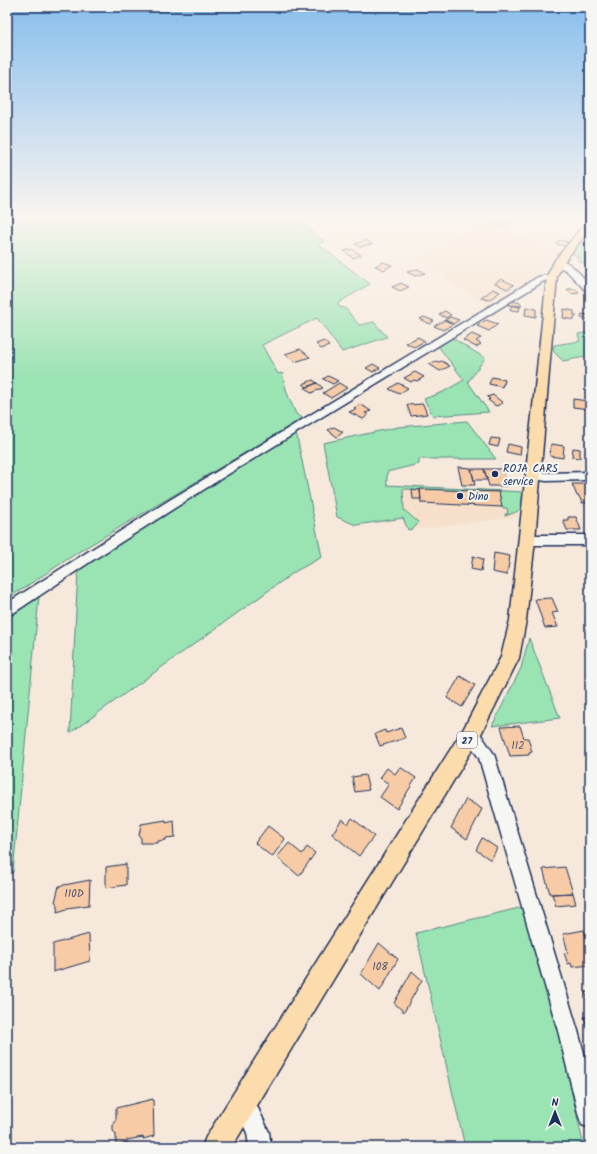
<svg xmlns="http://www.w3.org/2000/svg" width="597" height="1154" font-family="Kalam,sans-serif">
<rect width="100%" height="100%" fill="#f6e9db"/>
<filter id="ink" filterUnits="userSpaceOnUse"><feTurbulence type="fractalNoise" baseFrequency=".025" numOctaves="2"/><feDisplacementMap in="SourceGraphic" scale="8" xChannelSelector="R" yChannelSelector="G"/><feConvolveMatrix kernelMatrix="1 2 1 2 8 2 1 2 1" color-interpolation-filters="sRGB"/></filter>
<g filter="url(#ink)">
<path fill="#f6e0cb" d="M478 221 503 230 558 250 536 276 488 306 417 260Z
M387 485 521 492 518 517 408 530Z"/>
<path fill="#9ae3b3" stroke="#5a8988" d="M7 219H314L303 225 324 241 319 245 370 284 338 303 339 307 345 308 359 325 374 322 387 337 342 352 317 318 262 345 278 374 282 373 287 393 296 414 303 418 80 551 7 599Z
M480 219H515L505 228Z
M590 231V266L578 261V257L572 253Z
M590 332V356L563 361 553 351 554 345 580 341 578 334Z
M452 338 485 358 468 382 489 412 433 416 424 399 443 392 464 380 438 346Z
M467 421 496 459H419V464L387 472V485L524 492C522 510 523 510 505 516V514H508L507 508H502L499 492 403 489 404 510 418 522 417 525 412 529 408 530 403 518 356 525 337 517 323 443 398 427Z
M296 432 322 557 296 571 70 733 78 569Z
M39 597 13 872 7 876V618Z
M529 638 560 718 492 726 521 668Z
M523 907 555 1018 584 1147H465L416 933Z"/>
<path fill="#f6cba5" stroke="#1b2f5e" d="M366 240 372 244 360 247 355 244Z
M559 240 568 242 565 246 556 244Z
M352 249 361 255 353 258 344 251Z
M383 262 392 265 384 270 375 266Z
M418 269 425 273 415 276 407 272Z
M501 279 514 285 507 289 495 283Z
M401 283 409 287 400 291 392 287Z
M493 289 500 292 489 300 481 298Z
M567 289H576L579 293 571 294Z
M512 301 521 303V307L508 305Z
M512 305 520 306 519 311 510 310Z
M526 307 536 309V317L525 315Z
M564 309 574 311V315H576V317H574V320L563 318Z
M445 311 451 315 446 318 439 314Z
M582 314 590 315V320L581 318Z
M424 317 434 321 430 324 420 319Z
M450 317 459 320 453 324 445 320Z
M445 320 453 324 443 330 434 326Z
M486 320 498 324 489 331 477 326Z
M472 334 481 338 476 341 481 344 476 347 463 340Z
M418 337 425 341 414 347 406 343Z
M324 341 329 346 321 349 316 344Z
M300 349 310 357 295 362 285 354Z
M436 361 438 362 442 361 450 366 440 371 429 364Z
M373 364 380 368 373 372 366 368Z
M415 372 424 377 417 381 414 380 411 382 404 378Z
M328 376 338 381 333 384 323 379Z
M492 377 505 380 504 384H503L502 387 489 384Z
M313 380 317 383 307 387 303 384Z
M317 383 323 388 311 393 305 388Z
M339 383 347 388 331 398 323 393Z
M398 383 408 388 399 394 389 389Z
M493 395 503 403 496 406 488 400 490 399 487 397Z
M573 399 588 401 589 409 573 407Z
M360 404 371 411 365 413 368 415 363 419 349 412 356 409 354 408Z
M423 404 427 414 411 416 407 405Z
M334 427 343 432 337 437 328 430Z
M491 438 500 439 498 447 489 445Z
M508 444 521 447 520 455 506 452Z
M551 444 564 446 563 458 550 456Z
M573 448 580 449V458L572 457Z
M458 467 471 468 475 485H462Z
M471 469H484L487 480H474Z
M484 469H503L507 486H489Z
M572 484H586L590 492V502L582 503 579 496H577Z
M412 489 420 490 421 499H413Z
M420 489 499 492 502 507 421 503Z
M568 517H576L581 530H567L563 520H568Z
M494 553 510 556 507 575 492 572Z
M473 556 483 559 481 571 471 569Z
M552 598 558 612 552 613 558 627 545 628 535 599Z
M460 676 475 685 462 707 447 698Z
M520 726 524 738H528L532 752 529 753V755L510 756 501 727Z
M401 728 405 738 380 746 375 734 385 730 386 733Z
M400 767 416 778 397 809 380 797 389 784 380 778 387 768 395 774Z
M365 775 369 790 355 792 352 777Z
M466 799 482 809 467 839 451 828Z
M352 818 374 836 359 856 332 834 342 819 348 824Z
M166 820V823L174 821 175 837 166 838V840L158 841V843H141V838L139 836 141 824Z
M268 826 285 839 272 857 255 843Z
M482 838 497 848 491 860 476 850Z
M289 843 302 854 307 847 315 853 299 876 277 857Z
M126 864V885L106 888V867Z
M565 867 573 893 550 894 543 869Z
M90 880 89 905 67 908V909L57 912 58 904 55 902 59 886Z
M573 893 576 904 556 906 552 894Z
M584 930 590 950V965L572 967 571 963 568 964 564 953 568 952 563 934Z
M89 934 90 961 53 972V944Z
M379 943 398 959 380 991 361 974Z
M412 971 422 980 404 1012 394 1003Z
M585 992H590V1008Z
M584 1017H590V1037Z
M153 1099 154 1136 143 1139V1137L127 1140V1143L116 1145V1134L113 1131V1124L116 1119V1108Z"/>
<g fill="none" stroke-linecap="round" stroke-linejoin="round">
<defs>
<path id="minor" d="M555 260C569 258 582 277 590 285V292H587L567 271 555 264Z
M552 274 556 276 555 278 544 281 222 478 93 560 12 614 7 616V603L168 501 538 277Z
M533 471 546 473 590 472V480L546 481 529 478 527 475 529 472Z
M527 535H590V545H527L523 543 521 540 523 537Z
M471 727 477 729 494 754 578 1031 590 1075V1128L582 1125 579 1117 558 1031 479 758 463 734 465 729Z
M244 1092 252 1095 269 1132 271 1147H249L247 1133 233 1103 236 1095Z"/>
<path id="major" d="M590 220V229L563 263 557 276 535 540 526 620 519 658 478 740 232 1147H202L206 1137 464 728 501 657 510 620 547 276 555 260 587 221Z"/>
</defs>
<use href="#minor" stroke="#1b2f5e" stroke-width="3"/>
<use href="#major" stroke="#1b2f5e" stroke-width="3"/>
<use href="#minor" fill="#f6f6f2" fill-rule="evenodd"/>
<use href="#major" fill="#fcdcac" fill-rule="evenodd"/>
</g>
</g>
<linearGradient id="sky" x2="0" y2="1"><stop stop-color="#87beed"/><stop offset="0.57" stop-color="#fbf5ef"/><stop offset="1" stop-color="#fbf5ef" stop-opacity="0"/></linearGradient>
<rect width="597" height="381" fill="url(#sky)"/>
<g fill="#1b2f5e" stroke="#f6f6f2" stroke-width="1.5">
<circle cx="495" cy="474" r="4"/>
<circle cx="460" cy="496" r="4"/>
</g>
<g text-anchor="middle" stroke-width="4" stroke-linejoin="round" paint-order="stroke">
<rect fill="#f6f6f2" stroke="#5d6b8a" stroke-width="1" x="457" y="732" width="20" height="16" rx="3"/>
<g font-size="10" font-weight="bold" fill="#1b2f5e">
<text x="467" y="744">27</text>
</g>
<g font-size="11" fill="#1b2f5e" stroke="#f6f6f2" text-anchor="start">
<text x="503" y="472">ROJA CARS<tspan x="503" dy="13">service</tspan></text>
<text x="468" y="500">Dino</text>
</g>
<g font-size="11" fill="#525670">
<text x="518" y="749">112</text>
<text x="74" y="897">110D</text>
<text x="380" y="970">108</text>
</g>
</g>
<rect width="597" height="1154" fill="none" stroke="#f6f6f2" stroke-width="24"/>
<rect x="12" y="12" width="573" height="1130" fill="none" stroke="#1b2f5e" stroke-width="1.5" filter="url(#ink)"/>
<g transform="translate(555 1112)" stroke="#f6f6f2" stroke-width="3" paint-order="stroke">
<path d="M0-3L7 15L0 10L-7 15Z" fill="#1b2f5e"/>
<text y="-6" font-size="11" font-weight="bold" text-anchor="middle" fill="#1b2f5e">N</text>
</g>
</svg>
